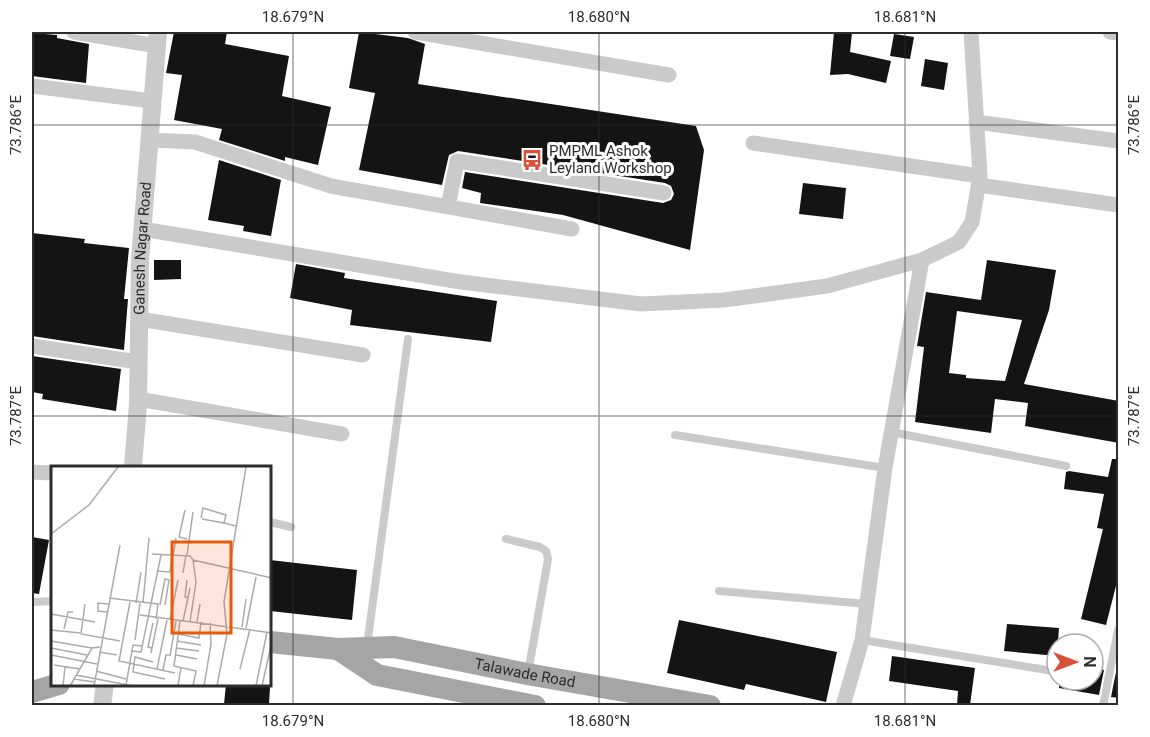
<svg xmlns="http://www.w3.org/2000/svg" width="1150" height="737" font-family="Roboto,sans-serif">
<rect width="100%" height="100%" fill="#fff"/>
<path fill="#141414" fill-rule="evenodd" d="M174 32H227L225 44 289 56 282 96 331 107 318 165 285 157V161L219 140 222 129 174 120 182 75 166 73Z
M359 32 408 38 425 44 418 84 696 126 704 150 690 250 563 215 480 203 481 193 462 188 465 172 663 203 671 200 674 194 671 186 665 183 458 151 449 155 442 185 359 170 375 93 349 88Z
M834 32 852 33 850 52 891 61 886 83 848 74 830 75Z
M32 33 57 35V38L89 44 86 83 32 76Z
M894 34 914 37 910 59 890 56Z
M925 59 948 63 944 90 921 86Z
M219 160 281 180 271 236 243 231 244 226 208 220Z
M803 183 846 188 843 219 799 214Z
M32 233 85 239 84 243 129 248 124 299H128L124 350 32 336Z
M154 260H181V279L154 280Z
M987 260 1056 270 1049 310 1024 384 1119 401V443L1025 426 1028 403 995 399 991 433 915 422 924 347 917 346 926 292 981 300ZM957 311 1022 320 1005 381 966 378V375L949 373Z
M296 264 345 273 344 278 497 301 491 342 350 325 352 310 290 298Z
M32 356 121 369 116 411 42 399 43 394 32 392Z
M1112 459H1119V574L1106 625 1081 619 1103 529 1097 528 1104 494 1064 489 1066 472 1069 471 1108 477Z
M32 537 49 540 39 594 32 593Z
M270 560 357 570 352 620 270 611Z
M679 620 837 652 826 702 746 684 744 690 667 673Z
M1007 624 1059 628 1057 656 1004 651Z
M892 656 975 668 970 705H957L958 691 889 681Z
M1093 668 1104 670 1099 695 1059 688V680H1093Z
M1116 672H1119V698L1111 697Z
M226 684 270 687 269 705 224 704Z"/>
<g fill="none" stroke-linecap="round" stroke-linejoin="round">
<path stroke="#cacaca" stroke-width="8" d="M891 432 1066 466
M675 435 885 468
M270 522 291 527
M506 539 540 547 546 551 548 559 528 673
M719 591 867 604
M32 602 52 601
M862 640 1053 671
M367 646 408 339
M1103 706 1118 630"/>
<path stroke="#cacaca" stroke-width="15" d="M74 32 157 46
M415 32 669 75
M1110 32 1118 33
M32 86 152 101
M976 122 1118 141
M151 140 195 142 331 186 572 229
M753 143 980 176
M979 185 1118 205
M448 207 457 161 664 193
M142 229 461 282 641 304 724 300 827 286 922 260
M139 319 363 355
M32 346 138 362
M138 399 342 434
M32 472 52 473
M843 706 862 640 885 468 922 260 959 242 972 222 980 176 971 32"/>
<g stroke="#cacaca" stroke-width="18">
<path id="s1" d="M133 467 138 404 140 260 158 32"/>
<path d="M102 706 105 684"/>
</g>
<g stroke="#a5a5a5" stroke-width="22">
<path id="s2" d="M270 642 338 649 394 647 527 674 710 706"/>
<path d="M338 649 377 675 535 706"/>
<path d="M32 692 59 684"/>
</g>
</g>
<path fill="none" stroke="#2d2d2d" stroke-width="1.5" stroke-opacity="0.45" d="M293 32V706M599 32V706M905 32V706M32 125H1118M32 416H1118"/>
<defs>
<symbol id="bus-bare" viewBox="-9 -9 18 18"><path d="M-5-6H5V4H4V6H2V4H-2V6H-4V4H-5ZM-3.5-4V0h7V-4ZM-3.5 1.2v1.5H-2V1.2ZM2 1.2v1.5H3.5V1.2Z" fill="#d95039" stroke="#fff" stroke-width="2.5" paint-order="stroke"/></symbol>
</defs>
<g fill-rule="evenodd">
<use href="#bus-bare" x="517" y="145" width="30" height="30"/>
</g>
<g text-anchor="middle" stroke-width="6" stroke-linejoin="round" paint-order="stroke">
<g font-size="15" fill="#2d2d2d" stroke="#fff" text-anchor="start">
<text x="549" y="156">PMPML Ashok<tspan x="549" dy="17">Leyland Workshop</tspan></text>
</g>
<g font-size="15" fill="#2d2d2d" stroke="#fff">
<text dy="5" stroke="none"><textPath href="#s1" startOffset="219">Ganesh Nagar Road</textPath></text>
<text dy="5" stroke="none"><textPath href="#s2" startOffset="258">Talawade Road</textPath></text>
</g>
</g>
<g transform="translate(51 466)">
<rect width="220" height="220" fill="#fff"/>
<path fill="none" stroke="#ababab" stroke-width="1.5" d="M134 44 128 71 136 73M150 52 152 42 175 49 173 57 185 60M151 53 173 57M0 68 38 39 67 1M101 88 139 90 142 94 221 112M136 89 142 46M122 90 125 72M106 105 119 106 121 90M132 107 135 89M136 114 134 131 138 132M58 132 107 138 105 153M79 136 68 195 124 207M85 137 90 106M92 137 98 72M34 138 30 168 69 175M109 139 114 113 118 114 114 139M56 146 47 145V137L57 138M0 148 44 156M89 149 221 167M119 154 127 114M129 155 123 200 145 205 142 220M132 155 139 122M139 156 145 116 142 94M146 156 149 138M191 161 195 133M195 162 205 111M13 163 17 146H22M0 164 29 167M127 168 148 172 150 156M84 174 89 137M0 175 41 182M126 175 150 179M0 182 36 189M101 182 97 181 102 157M125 182 148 185M81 185 90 186 110 89M48 186 66 189M100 187 107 153M0 189 46 198M125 189 146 193M119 190 125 155M102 196 84 191 82 206 114 213M3 199 29 203M106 203 116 154M189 203 199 163M112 204 115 189H118M45 205 75 213M25 209 82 220M22 213 44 216M75 219 82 179 91 180M12 220 14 201M19 220 41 182 49 181M43 220 69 79M86 220H111M127 220 130 201M153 220 160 178 159 157M166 220 176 168 173 136 195 1M205 220 216 166M211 220 221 175"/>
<path fill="#e8590c" fill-opacity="0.15" stroke="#e8590c" stroke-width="3" d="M121 76H180V167H121Z"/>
<rect width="220" height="220" fill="none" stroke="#2d2d2d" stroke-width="3"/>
</g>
<rect width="1150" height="737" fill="none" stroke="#ffffff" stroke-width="66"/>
<g transform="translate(1075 662) rotate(90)"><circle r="28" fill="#ffffff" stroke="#ababab" stroke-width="1.5"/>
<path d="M0-4.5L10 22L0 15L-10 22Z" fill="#d95039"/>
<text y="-9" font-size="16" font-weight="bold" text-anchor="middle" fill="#2d2d2d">N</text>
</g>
<rect x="33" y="33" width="1084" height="671" fill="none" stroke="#2d2d2d" stroke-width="2"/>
<g font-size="15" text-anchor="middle" fill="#2d2d2d">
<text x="293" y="22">18.679°N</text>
<text x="599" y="22">18.680°N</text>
<text x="905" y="22">18.681°N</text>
<text transform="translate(1134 125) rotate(-90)" y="5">73.786°E</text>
<text transform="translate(16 125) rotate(-90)" y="5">73.786°E</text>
<text transform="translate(1134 416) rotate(-90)" y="5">73.787°E</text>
<text transform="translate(16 416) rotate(-90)" y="5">73.787°E</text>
<text x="293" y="726">18.679°N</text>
<text x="599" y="726">18.680°N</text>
<text x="905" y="726">18.681°N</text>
</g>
</svg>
